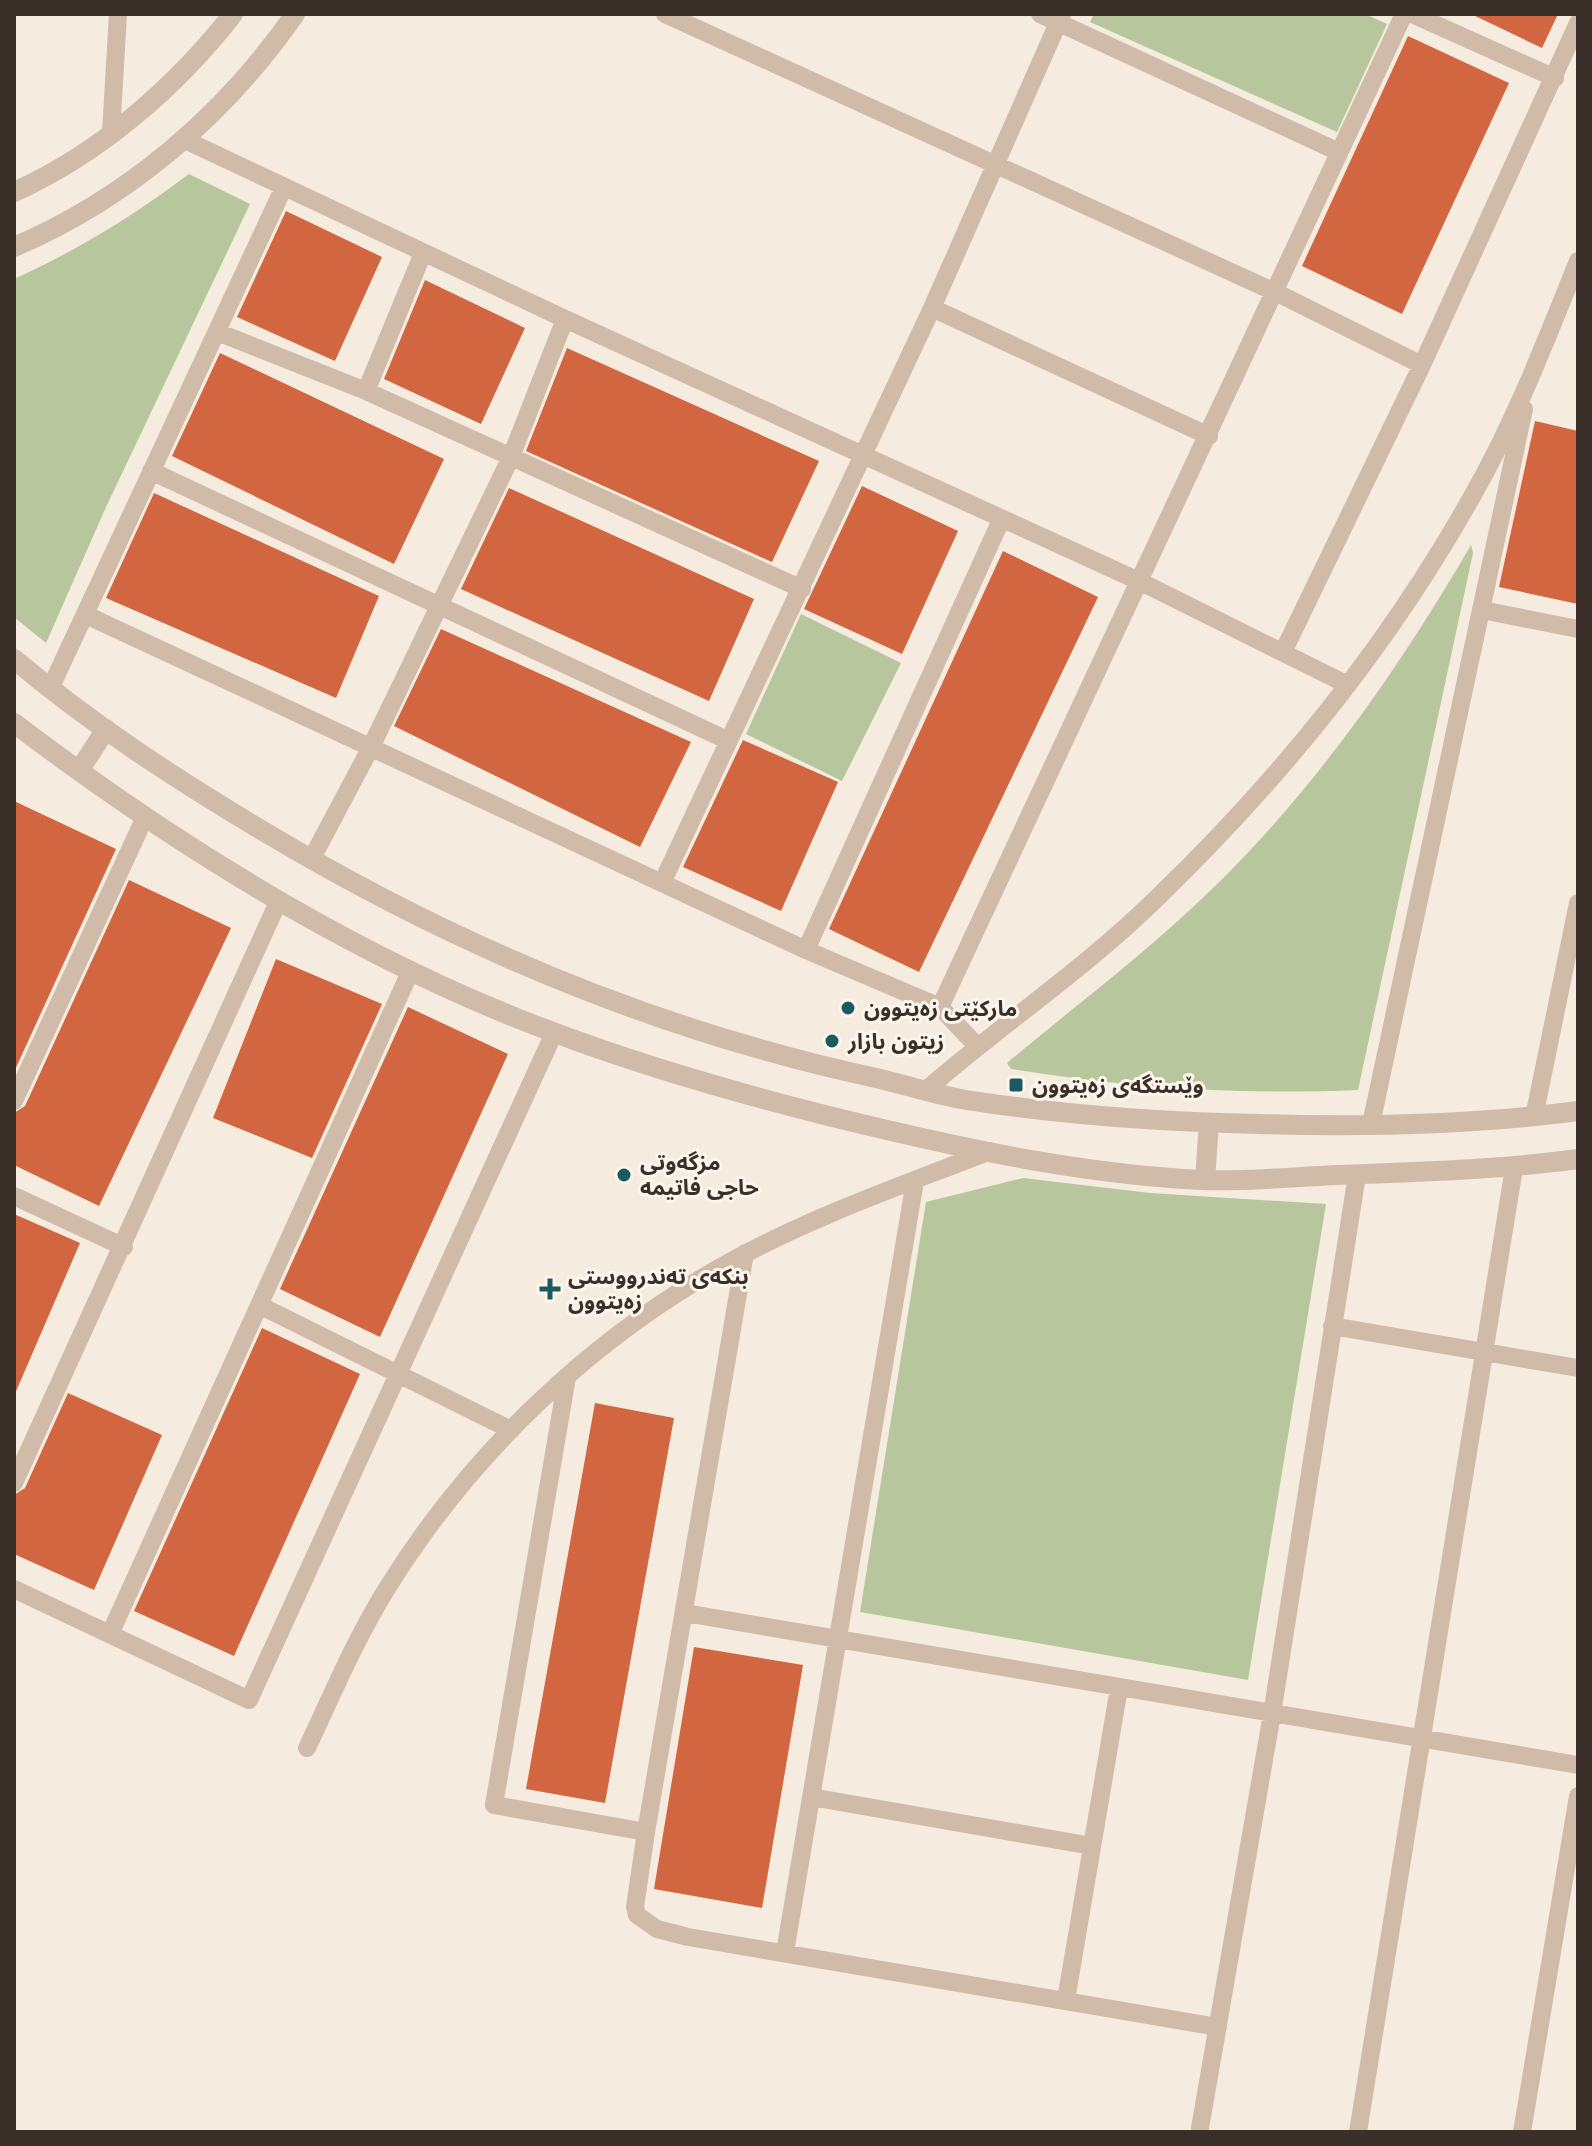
<svg xmlns="http://www.w3.org/2000/svg" width="1592" height="2146" font-family="'Noto Sans','Noto Sans Arabic',sans-serif">
<rect width="100%" height="100%" fill="#f5ebde"/>
<path fill="#b7c69c" d="M1094 14H1365L1387 24 1337 132 1090 22Z
M189 174 250 204 106 507 46 643 14 617V279C78 250 133 216 189 174Z
M1471 545 1473 553 1358 1090C1241 1095 1127 1088 1011 1069L1007 1063C1064 1015 1125 969 1180 919 1298 813 1392 681 1471 545Z
M801 614 901 663 842 781 746 734Z
M1023 1178 1150 1193 1326 1204 1248 1680 860 1612 926 1202Z"/>
<path fill="#d16640" d="M1471 14H1558L1542 48Z
M1408 36 1509 83 1402 314 1302 266Z
M286 211 382 257 335 361 237 317Z
M425 280 525 328 481 424 384 379Z
M567 348 819 461 772 562 526 451Z
M220 353 444 459 394 564 172 456Z
M1535 421 1578 431V604L1499 587Z
M862 486 958 531 902 654 804 609Z
M509 488 754 599 709 701 461 589Z
M154 493 379 596 336 698 106 598Z
M1003 551 1098 597 919 972 829 929Z
M441 629 691 742 640 847 394 726Z
M743 740 838 782 781 911 683 867Z
M14 801 116 849 14 1072Z
M129 880 231 928 99 1206 14 1165V1113L25 1106Z
M276 959 382 1004 312 1158 213 1118Z
M408 1007 508 1054 380 1337 280 1289Z
M14 1214 80 1243 14 1396Z
M262 1328 360 1374 234 1656 134 1611Z
M68 1393 162 1435 94 1590 14 1554V1495L25 1488Z
M595 1403 674 1418 605 1803 526 1789Z
M694 1647 803 1665 762 1908 654 1889Z"/>
<g fill="none" stroke-linecap="round" stroke-linejoin="round">
<path stroke="#cfbba8" stroke-width="18" d="M665 14 1275 292 1422 365
M1040 14 1339 152
M1412 14 1555 78
M111 133 118 14
M183 139 565 319 1141 582 1348 685
M932 308 1209 436
M217 332 366 391 802 589
M366 391 423 253
M151 471 729 741
M1482 610 1578 629
M86 615 806 950 940 1007 977 1046
M1284 650 1422 365 1578 23
M50 689 284 187
M311 860 371 747 511 457 565 319
M662 883 932 308 1062 14
M806 950 1001 520
M940 1007 1404 14
M926 1090C1002 1024 1086 968 1158 897 1280 779 1391 642 1474 493 1516 419 1546 340 1578 261
M14 1101 145 817
M1534 1117 1578 903
M1371 1124 1524 409
M14 1196 124 1247
M745 1253 646 1832 635 1907 637 1915 657 1929 688 1937 1218 2027
M259 1305 511 1430
M1332 1326 1578 1368
M567 1377 494 1805 646 1832
M14 1483 279 900
M14 1589 249 1700 554 1033
M685 1613 1578 1765
M110 1634 411 970
M307 1748C332 1695 355 1640 386 1590 471 1452 596 1333 739 1257 819 1214 906 1184 990 1151
M811 1797 1092 1846
M785 1952 915 1181
M1066 2000 1119 1688
M1200 2128 1272 1714 1357 1175
M1358 2132 1514 1168
M1522 2132 1578 1796"/>
<path stroke="#cfbba8" stroke-width="20" d="M14 192C99 154 176 87 233 14
M14 247C127 199 225 115 295 14
M14 659C91 724 176 779 263 831 455 946 657 1031 876 1078 906 1085 936 1095 966 1100 1063 1115 1160 1122 1259 1124 1365 1127 1473 1125 1578 1111
M14 723C179 848 363 962 558 1034 665 1074 776 1104 887 1130 989 1154 1097 1175 1202 1180 1246 1182 1291 1177 1336 1175 1417 1172 1498 1170 1578 1159
M79 771 106 729
M1205 1180 1209 1123"/>
</g>
<g fill="#1a5b61" stroke="#fcf5ec" stroke-width="3">
<circle cx="848" cy="1008" r="8"/>
<circle cx="832" cy="1041" r="8"/>
<rect x="1008" y="1077" width="16" height="16" rx="4"/>
<circle cx="624" cy="1175" r="8"/>
<path d="M546 1277h8v8h8v8h-8v8h-8v-8h-8v-8h8z"/>
</g>
<g text-anchor="middle" stroke-width="6" stroke-linejoin="round" paint-order="stroke">
<g font-size="22" font-weight="bold" fill="#3b2f29" stroke="#fcf5ec" text-anchor="start">
<text x="864" y="1016">مارکێتی زەیتوون</text>
<text x="848" y="1049">زيتون بازار</text>
<text x="1032" y="1093">وێستگەی زەیتوون</text>
<text x="640" y="1170">مزگەوتی<tspan x="640" dy="25">حاجی فاتیمە</tspan></text>
<text x="568" y="1284">بنکەی تەندرووستی<tspan x="568" dy="25">زەیتوون</tspan></text>
</g>
</g>
<rect width="1592" height="2146" fill="none" stroke="#3b2f29" stroke-width="32"/>
</svg>
